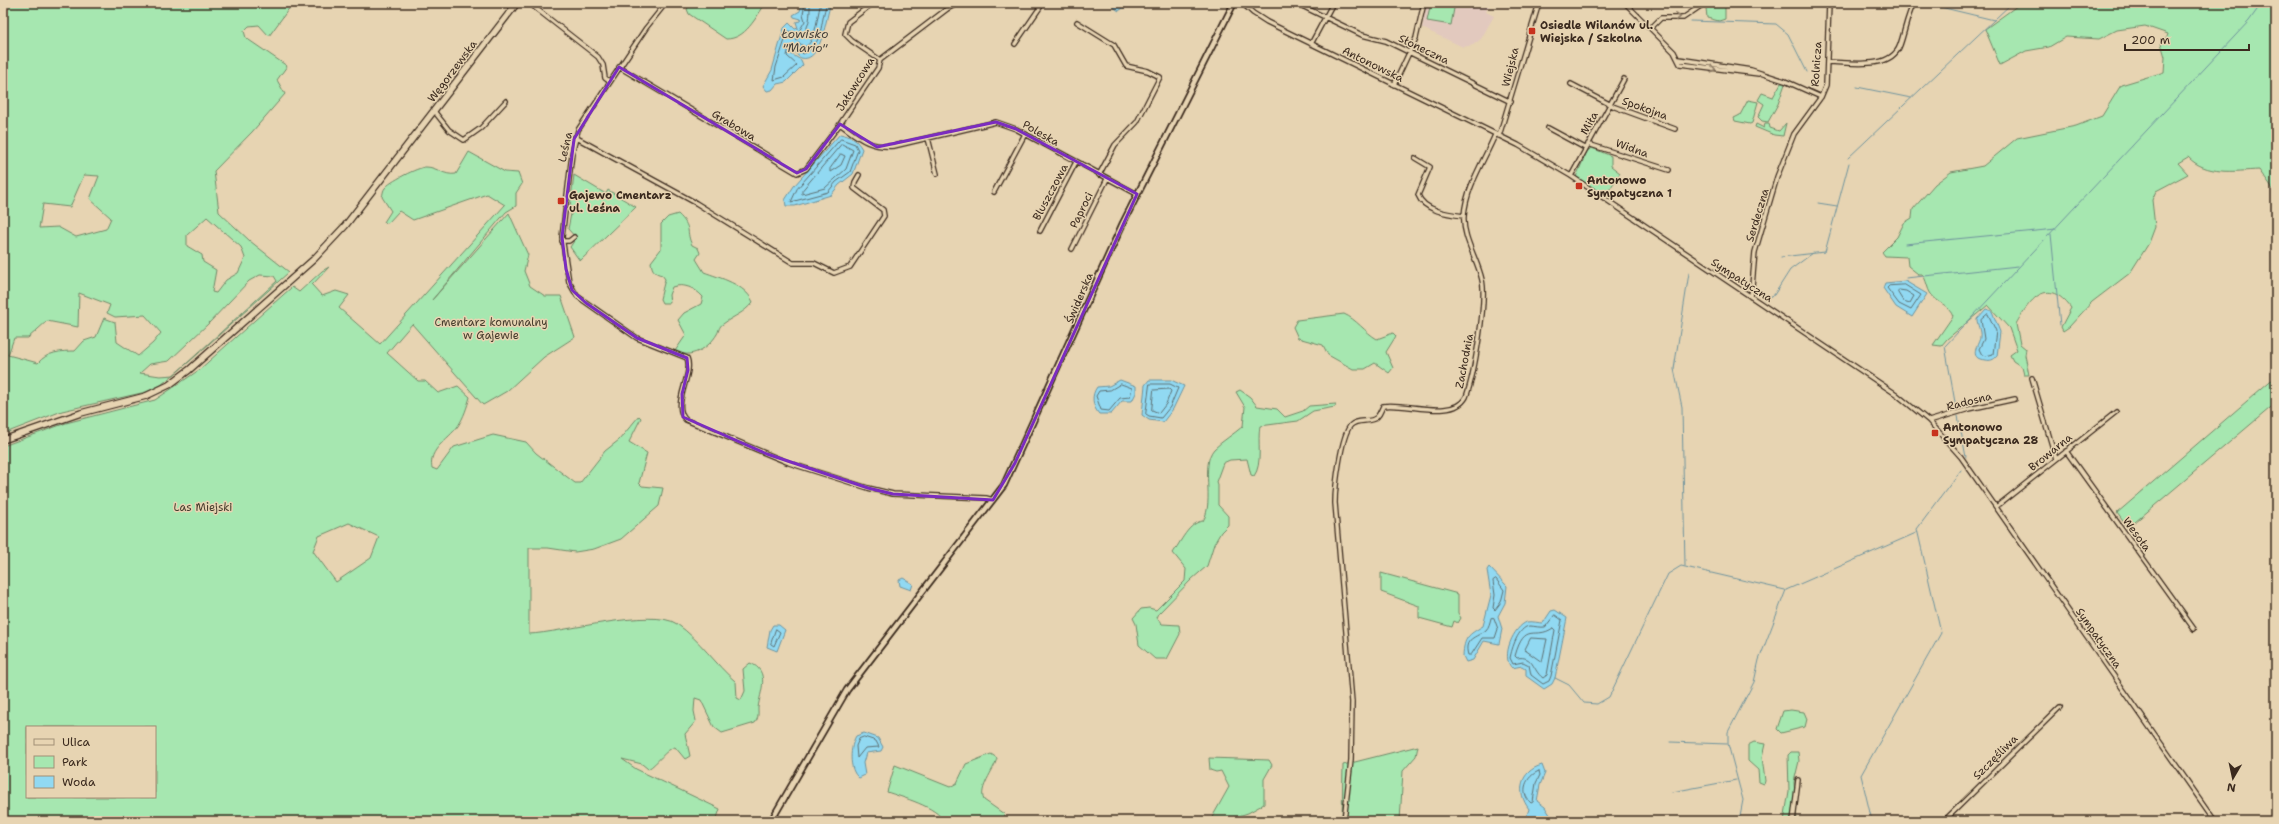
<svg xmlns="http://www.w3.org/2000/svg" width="2279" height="824" font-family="'Shantell Sans',sans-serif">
<rect width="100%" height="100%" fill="#e7d4b2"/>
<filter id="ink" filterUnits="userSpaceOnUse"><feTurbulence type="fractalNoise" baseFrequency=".025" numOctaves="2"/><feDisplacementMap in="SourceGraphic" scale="8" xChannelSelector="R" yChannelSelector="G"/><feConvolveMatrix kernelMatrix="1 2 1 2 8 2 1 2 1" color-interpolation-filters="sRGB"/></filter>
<g filter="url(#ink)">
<path fill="#e2c9be" d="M1427 3H1490L1486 12 1494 16 1481 39 1473 45 1463 47 1422 28Z"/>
<path fill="#a6e7b0" stroke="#708867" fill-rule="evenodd" d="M3 3H293L269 36 259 25 249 26 244 31 246 38 287 66 277 80 285 94 252 132 214 171 219 212 250 241 289 272 190 361 161 385 146 392 62 411 3 434ZM84 175 99 176 90 199 111 218 106 229 76 237 58 227 39 228 43 204 70 207ZM207 217 241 247 245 258 238 273 226 280 216 293 212 292 216 270 203 262 202 255 187 246V235ZM260 275 274 276 277 281 174 375 160 376 140 373 150 364 169 361 209 323 249 281ZM79 293 110 305 107 313 115 317 145 315 161 333 153 343 138 356 117 342 115 322 104 318 96 337 84 341 75 351C61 351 47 352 38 363L8 355 14 338H28L47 321 78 327Z
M692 3H766C755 18 746 39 726 39L689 14 687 9Z
M1431 3H1455L1451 25 1427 21Z
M1711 3H1725V19L1719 21 1707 18 1706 8Z
M2021 3H2276V194L2259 170C2235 171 2206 176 2188 157L2178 163 2188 174 2156 191 2152 200 2155 227 2149 243 2130 273 2092 302 2069 327 2063 331 2061 327 2071 308C2047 276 2030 299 2016 324L2020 344 2026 349 2025 355 2029 375H2024L2022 367 2013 361 2010 355 2017 350 2009 328 1988 305 1947 339 1941 346 1933 345 1953 316C1950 305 1937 303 1931 294 1927 289 1927 280 1922 274H1918L1908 266 1907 257 1885 256 1882 252 1897 237 1904 223 1912 218 1913 209 1935 184 1951 172 1983 166 2017 138 2076 126 2102 116 2121 85 2164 72 2165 57 2161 43 2166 40 2168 34 2145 26 2117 30 2099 39 2066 37 2049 47 2026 51 2000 65 1985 29Z
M1781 83 1785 84 1778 104 1768 122 1762 121 1758 117 1764 104 1758 100 1762 93 1773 97Z
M1748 100 1758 102 1752 123 1750 124 1735 121 1734 118 1740 115Z
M1765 123H1769L1770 128 1779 131 1786 123 1783 136 1774 135 1755 127 1756 124 1764 128Z
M1592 148 1611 156V166L1620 173 1606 195 1602 194 1576 177 1587 151Z
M469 152 505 172 518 173 522 184 516 193V206L506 212 432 300 509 213 528 255 524 271 530 286 545 296H561L575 337 544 357 507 391 483 405 412 324 387 353 418 381H425L438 393 458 386 470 397C467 407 464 417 458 426 448 440 428 449 432 468L437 470 454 447 493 435 526 442 536 453 575 483H580L605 451 619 440 639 416 641 418 629 442 647 453 639 483 642 486 663 488 659 506 621 539 594 549 575 552 548 548H529V634C561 633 653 607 677 624 700 640 715 664 736 682L737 698 741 700 745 691 743 669 750 663C771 671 760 692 758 708 758 714 759 717 755 723L722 733 714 727 701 700 695 698 694 711 696 721 685 734 690 756 685 759 675 747C666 749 657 764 648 769L642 764 622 759 636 769 720 809 716 821H3V446L66 423 155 400 199 370 292 287 299 292 322 271 329 267 312 285 322 296 336 291 349 295 339 308 380 344 505 205 487 194 413 220 399 211 388 223 384 222 391 211 382 197C383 194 383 190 385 188 389 182 418 167 426 167 437 167 444 176 456 174ZM349 523 379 537 371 558 336 582 313 551 319 536ZM27 727H155V797H27Z
M574 175 606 194 608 190 636 207 580 261 570 247 576 238 568 229 572 209 570 207Z
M678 214C693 228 685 231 692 245L698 248 700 253 696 259 704 272C720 278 745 284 753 302 743 314 735 315 723 324 719 326 719 331 717 334 709 348 690 360 675 351L686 335 678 320 684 313 701 304 703 297C695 288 684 283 672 287L669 295 670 303H662L660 299 665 279 662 275C654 273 652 270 651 262L661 249V224L668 217Z
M1344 314C1356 319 1365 332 1377 339L1393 333 1396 336 1386 352 1393 368 1389 373 1375 363 1365 369H1353L1328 355 1323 345 1298 338 1293 327 1297 320Z
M2276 376V403L2128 528 2117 513Z
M1240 390 1250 397 1257 406 1277 409 1285 417 1303 411 1309 406 1336 404 1335 407 1313 411 1298 421 1260 426C1257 441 1263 464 1254 476L1251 475 1247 459 1230 460 1223 463 1216 482 1218 485V505L1228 516V525L1221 532 1214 544 1207 566 1192 579 1159 613 1157 618 1162 624 1179 625 1180 634 1167 659H1155L1139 645 1136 624 1133 618 1141 609 1149 608 1156 610 1185 581 1186 569 1173 553C1180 543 1189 522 1203 521 1215 501 1200 465 1214 449 1222 441 1234 434 1243 426L1245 407 1236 392Z
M1381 573 1458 594V613L1461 618 1458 623 1454 621 1452 627 1419 618V606L1381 592Z
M1791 710 1804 712 1807 719 1805 727 1781 733 1777 729 1783 711Z
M1754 742 1765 744 1762 757 1765 781 1764 784 1759 782 1758 770 1748 761V745Z
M1418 746 1416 756 1403 771 1400 821H1342L1343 765Z
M1791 752H1798L1799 761 1794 782 1797 821H1784L1789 791 1788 755Z
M991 754 997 758C994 771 978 788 984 800L1004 814 1007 821H943C938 807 901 797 887 792L895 765 950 787 957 783 966 764Z
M1209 758 1269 760 1272 765 1264 779V804L1248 813 1232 818 1230 821H1210L1229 787 1221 771 1216 772 1210 770Z"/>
<path fill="#91d9f2" stroke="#6f939d" d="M802 3H831C826 15 822 64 801 58 796 56 797 51 792 50L791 54 801 60 803 65 786 82 777 84 772 90 767 91 763 86 772 70 784 28 789 23 795 29 798 28 796 22 800 21 801 19 794 17 793 15 800 11Z
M1115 3H1134L1133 6 1123 8 1119 11 1113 7Z
M840 134C851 136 857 140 862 149L853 174 839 185 831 195 795 206H786L785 200 794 186Z
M1905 281 1927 294 1912 317 1896 307 1883 288 1885 283Z
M1986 309 1992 311 2000 332 1997 356C1994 360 1990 361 1986 360 1966 359 1980 343 1980 337 1981 330 1977 325 1977 319Z
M1120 380 1136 386V393L1132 401H1122L1111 414H1099C1092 406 1091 395 1097 387L1109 386Z
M1149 380H1171L1184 386 1173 409 1163 422 1149 420 1142 415 1145 385Z
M1489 567 1507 586 1505 603 1498 616 1502 629 1499 644 1484 641 1473 660 1466 662 1463 656C1464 637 1468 635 1483 626L1491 595 1487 570Z
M903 578 913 584 911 590 900 586 899 580Z
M1555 610 1567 618 1555 678 1552 684 1544 689 1526 676V669L1522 666 1512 668C1500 657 1514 626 1527 622 1532 621 1539 623 1543 623L1551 611Z
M773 625H779L785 630 777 651 767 647 770 630Z
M864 733 878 738 883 747 881 751 866 753 863 763 865 775 859 778C848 770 850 746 856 736Z
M1542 765 1545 773 1540 785 1537 801 1545 807 1554 821H1525L1529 809C1516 792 1520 771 1542 765Z"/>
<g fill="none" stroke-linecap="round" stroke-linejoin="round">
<path stroke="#5d7073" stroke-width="1" d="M805 3 803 14 805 21 798 33 788 31 776 67 774 80 784 77 797 65 787 56 789 47H796L803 54C825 43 819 24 827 3
M810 3C810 19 810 30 796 40L804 47C816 44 817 14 821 3
M841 139 855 144 858 150 850 172 836 182 828 192 791 202 797 189Z
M842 144 853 150 846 169 825 188 802 194V191Z
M841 154 845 156 841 165 830 172V169Z
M1905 285 1921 295 1911 310 1899 304 1887 288 1889 286Z
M1899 290 1906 291 1914 296 1910 303 1903 301 1898 293Z
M1988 314 1996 331 1993 354 1986 356 1982 355 1979 349 1984 339 1981 320Z
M1121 384 1132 388 1130 397 1120 398 1109 411 1101 410 1096 396 1099 391 1110 390Z
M1150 384H1170L1178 388 1170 407 1161 418 1149 416 1146 414Z
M1154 390 1169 389 1171 391 1166 404 1159 413 1152 410Z
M1496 579 1504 590 1501 602 1495 610 1493 608 1495 595 1493 581Z
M1555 615 1562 620 1551 676 1549 681 1543 684 1531 675 1529 665 1523 662 1513 664 1510 658C1512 648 1518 628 1529 626 1535 626 1540 628 1545 627Z
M1494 618 1498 629 1495 638H1482L1471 655H1468C1463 638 1476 638 1486 630 1489 627 1490 622 1491 618Z
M1553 628 1555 630 1547 675 1543 678C1532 670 1534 655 1517 658L1515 656C1525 620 1535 641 1553 628Z
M776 629 780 632 774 646 771 644Z
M1531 638 1547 639 1542 662 1525 650Z
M864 737 876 741 879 747 865 748 857 758 856 746 859 739Z
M1539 771 1540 775 1536 783 1533 802 1531 803C1519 792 1526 776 1539 771Z"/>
<path stroke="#6f939d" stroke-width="1" d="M1928 4 1994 20
M1691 21 1776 24 1788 34 1807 72
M1857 87 1911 98
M1848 158 2012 3
M1818 203 1837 206
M2051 234 2060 325
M1905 244 2056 229
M1781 257 1825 252 1849 163
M1906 278 2018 266
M1764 299 1774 295 1790 270 1813 253
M1956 408 1945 346 2249 21 2262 3
M1958 416 1966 457
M1685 566 1682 407 1674 369 1689 273
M1555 678 1569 685 1584 703 1597 704 1609 697 1668 574 1681 566 1785 590
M1670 742 1727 744
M1672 792 1736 780
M1739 821 1743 800 1728 744V732L1754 682 1759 660 1786 590 1916 533
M1872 821 1861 775 1941 633 1917 529 1961 470"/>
<defs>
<path id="minor" d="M529 3 598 57 603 65 605 78 609 81
M666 3 646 28 578 130 572 154 562 237 569 282 577 296 637 338 687 358C694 375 670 405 686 420L789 463 868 488 893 494 986 498 993 500
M873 3 848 22 845 34 852 41 880 60
M1242 3 1253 13 1267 22 1518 145 1571 176 1896 394 1929 421 1961 457 2215 821
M1296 3 1362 35 1386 41 1511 102
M1625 3 1674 52 1680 64 1759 74
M1077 22 1114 45 1126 66 1148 71 1160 77 1137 122 1115 145 1099 175
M1651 28 1661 18H1683L1705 3
M1015 44 1043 3
M1311 44 1333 3
M1679 59 1751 70 1785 81 1821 97
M1827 62C1849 62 1891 71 1900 45 1905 31 1907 16 1914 3
M619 67 797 173 806 169 840 124 878 68 880 60 947 9 958 3
M1571 84 1615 107 1675 129
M1394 85 1416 38 1424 3
M434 111 449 130 464 140 481 128 506 101
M840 124C859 138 869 148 894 146L996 122 1016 129 1137 194
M1548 128 1585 148
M1499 136 1539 3
M575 137 696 203 793 263H814L834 273 850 267 884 216 883 210 854 188 855 182 859 175
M928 138 937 174
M1588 144 1669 170
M1415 158 1430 167 1418 195C1424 211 1448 214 1464 216
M1571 176 1624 79
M994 192 1025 134
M1040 231 1076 162
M562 241H569L574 237
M1072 249 1107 179
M1751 297 1755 252 1777 177 1794 134 1821 97 1826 85 1829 3
M2032 378 2056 459
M1929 421 1969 409 2015 399
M2066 451 2194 629
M1996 507 2116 412
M1344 821 1351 760 1352 702 1335 503C1335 488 1341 435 1351 425 1358 418 1370 424 1377 417 1380 414 1381 410 1383 406 1406 402 1453 421 1466 397 1474 376 1487 301 1482 280 1478 260 1462 237 1464 216 1466 187 1484 161 1495 135
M1793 821 1798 780
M1944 821 2060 707"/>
<path id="tertiary" d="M771 821 847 690 1004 485 1123 223 1234 3"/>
<path id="primary" d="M3 440 81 413 146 396 169 385 189 370 314 259 345 226 517 3"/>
</defs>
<use href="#minor" stroke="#3b2a1e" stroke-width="6"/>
<use href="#tertiary" stroke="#3b2a1e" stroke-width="8"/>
<use href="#primary" stroke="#3b2a1e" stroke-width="8"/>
<use href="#minor" stroke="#e7d4b2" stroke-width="3.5"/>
<use href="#tertiary" stroke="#e7d4b2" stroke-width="4.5"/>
<use href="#primary" stroke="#e7d4b2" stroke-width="5.5"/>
</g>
<defs><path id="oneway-chevron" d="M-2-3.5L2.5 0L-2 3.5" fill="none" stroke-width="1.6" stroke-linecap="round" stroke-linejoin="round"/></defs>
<g stroke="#917f68">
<use href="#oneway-chevron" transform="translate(1678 17) rotate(-3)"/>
<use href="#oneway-chevron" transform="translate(1713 69) rotate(7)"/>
</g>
</g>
<path fill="none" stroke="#7b2cbf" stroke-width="3" stroke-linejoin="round" d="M619 67 797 173 806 169 840 124 877 147 996 122 1016 129 1137 194 1015 463 993 500 893 494 868 488 767 454 683 417 682 394 688 370 687 358 637 338 586 303 572 290 566 269 562 237 574 139Z"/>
<g fill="#c8321e" stroke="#e7d4b2" stroke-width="1.5">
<rect x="1528" y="27" width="8" height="8" rx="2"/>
<rect x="1575" y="182" width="8" height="8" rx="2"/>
<rect x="557" y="197" width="8" height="8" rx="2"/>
<rect x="1931" y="429" width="8" height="8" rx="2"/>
</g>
<g text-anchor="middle" stroke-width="3" stroke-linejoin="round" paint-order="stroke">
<g font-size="11" font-weight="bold" fill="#3b2a1e" stroke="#e7d4b2" text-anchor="start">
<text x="1540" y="29">Osiedle Wilanów ul.<tspan x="1540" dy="13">Wiejska / Szkolna</tspan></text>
<text x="1587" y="184">Antonowo<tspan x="1587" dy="13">Sympatyczna 1</tspan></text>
<text x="569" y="199">Gajewo Cmentarz<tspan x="569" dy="13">ul. Leśna</tspan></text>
<text x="1943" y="431">Antonowo<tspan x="1943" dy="13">Sympatyczna 28</tspan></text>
</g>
<g font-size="11" fill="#3b2a1e" stroke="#e7d4b2">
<text transform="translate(1424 49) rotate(26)" y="4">Słoneczna</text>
<text transform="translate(1373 64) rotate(26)" y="4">Antonowska</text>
<text transform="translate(1816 64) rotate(-86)" y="4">Rolnicza</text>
<text transform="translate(1510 67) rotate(-76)" y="4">Wiejska</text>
<text transform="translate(452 71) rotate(-53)" y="4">Węgorzewska</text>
<text transform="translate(855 84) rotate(-58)" y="4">Jałowcowa</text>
<text transform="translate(1645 108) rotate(20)" y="4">Spokojna</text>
<text transform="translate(1589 123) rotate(-61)" y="4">Miła</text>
<text transform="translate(734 125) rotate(31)" y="4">Grabowa</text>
<text transform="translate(1041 133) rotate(30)" y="4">Poleska</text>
<text transform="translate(565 147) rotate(-77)" y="4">Leśna</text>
<text transform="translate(1632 148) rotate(20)" y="4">Widna</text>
<text transform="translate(1050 192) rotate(-62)" y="4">Bluszczowa</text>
<text transform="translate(1081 210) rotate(-64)" y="4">Paproci</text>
<text transform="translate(1757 215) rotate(-73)" y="4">Serdeczna</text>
<text transform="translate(1742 280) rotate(33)" y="4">Sympatyczna</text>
<text transform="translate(1079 298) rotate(-67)" y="4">Świderska</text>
<text transform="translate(1464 361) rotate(-79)" y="4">Zachodnia</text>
<text transform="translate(1969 401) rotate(-14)" y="4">Radosna</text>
<text transform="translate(2050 452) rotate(-39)" y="4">Browarna</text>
<text transform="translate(2137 534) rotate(54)" y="4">Wesoła</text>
<text transform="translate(2099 638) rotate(55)" y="4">Sympatyczna</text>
<text transform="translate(1995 757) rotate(-45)" y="4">Szczęśliwa</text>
</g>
<g font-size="11" fill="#463d2d" stroke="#e7d4b2">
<text x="491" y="326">Cmentarz komunalny<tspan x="491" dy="13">w Gajewie</tspan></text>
<text x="203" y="511">Las Miejski</text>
</g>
<g font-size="12" font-style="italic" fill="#48443e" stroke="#e7d4b2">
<text x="805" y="38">Łowisko<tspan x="805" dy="14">"Mario"</tspan></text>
</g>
</g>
<rect width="2279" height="824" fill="none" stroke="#e7d4b2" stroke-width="16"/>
<rect x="8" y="8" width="2263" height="808" fill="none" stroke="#3b2a1e" stroke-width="1.5" filter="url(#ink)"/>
<rect x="26" y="726" width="130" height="72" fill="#e7d4b2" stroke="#a29077"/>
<rect x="34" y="739" width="20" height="6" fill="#e7d4b2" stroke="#a29077"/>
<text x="62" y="746" font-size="12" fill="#3b2a1e">Ulica</text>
<rect x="34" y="756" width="20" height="12" fill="#a6e7b0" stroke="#a29077"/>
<text x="62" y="766" font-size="12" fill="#3b2a1e">Park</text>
<rect x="34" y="776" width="20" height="12" fill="#91d9f2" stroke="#a29077"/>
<text x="62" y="786" font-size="12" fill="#3b2a1e">Woda</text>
<g transform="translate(2233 778) rotate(189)" stroke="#e7d4b2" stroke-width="3" paint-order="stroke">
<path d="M0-3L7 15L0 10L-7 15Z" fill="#3b2a1e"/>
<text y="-6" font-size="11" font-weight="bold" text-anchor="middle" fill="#3b2a1e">N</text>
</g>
<path d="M2125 44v6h124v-6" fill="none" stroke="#3b2a1e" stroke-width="2"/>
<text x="2131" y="44" font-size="12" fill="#3b2a1e" stroke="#e7d4b2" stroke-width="3" paint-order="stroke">200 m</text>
</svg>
